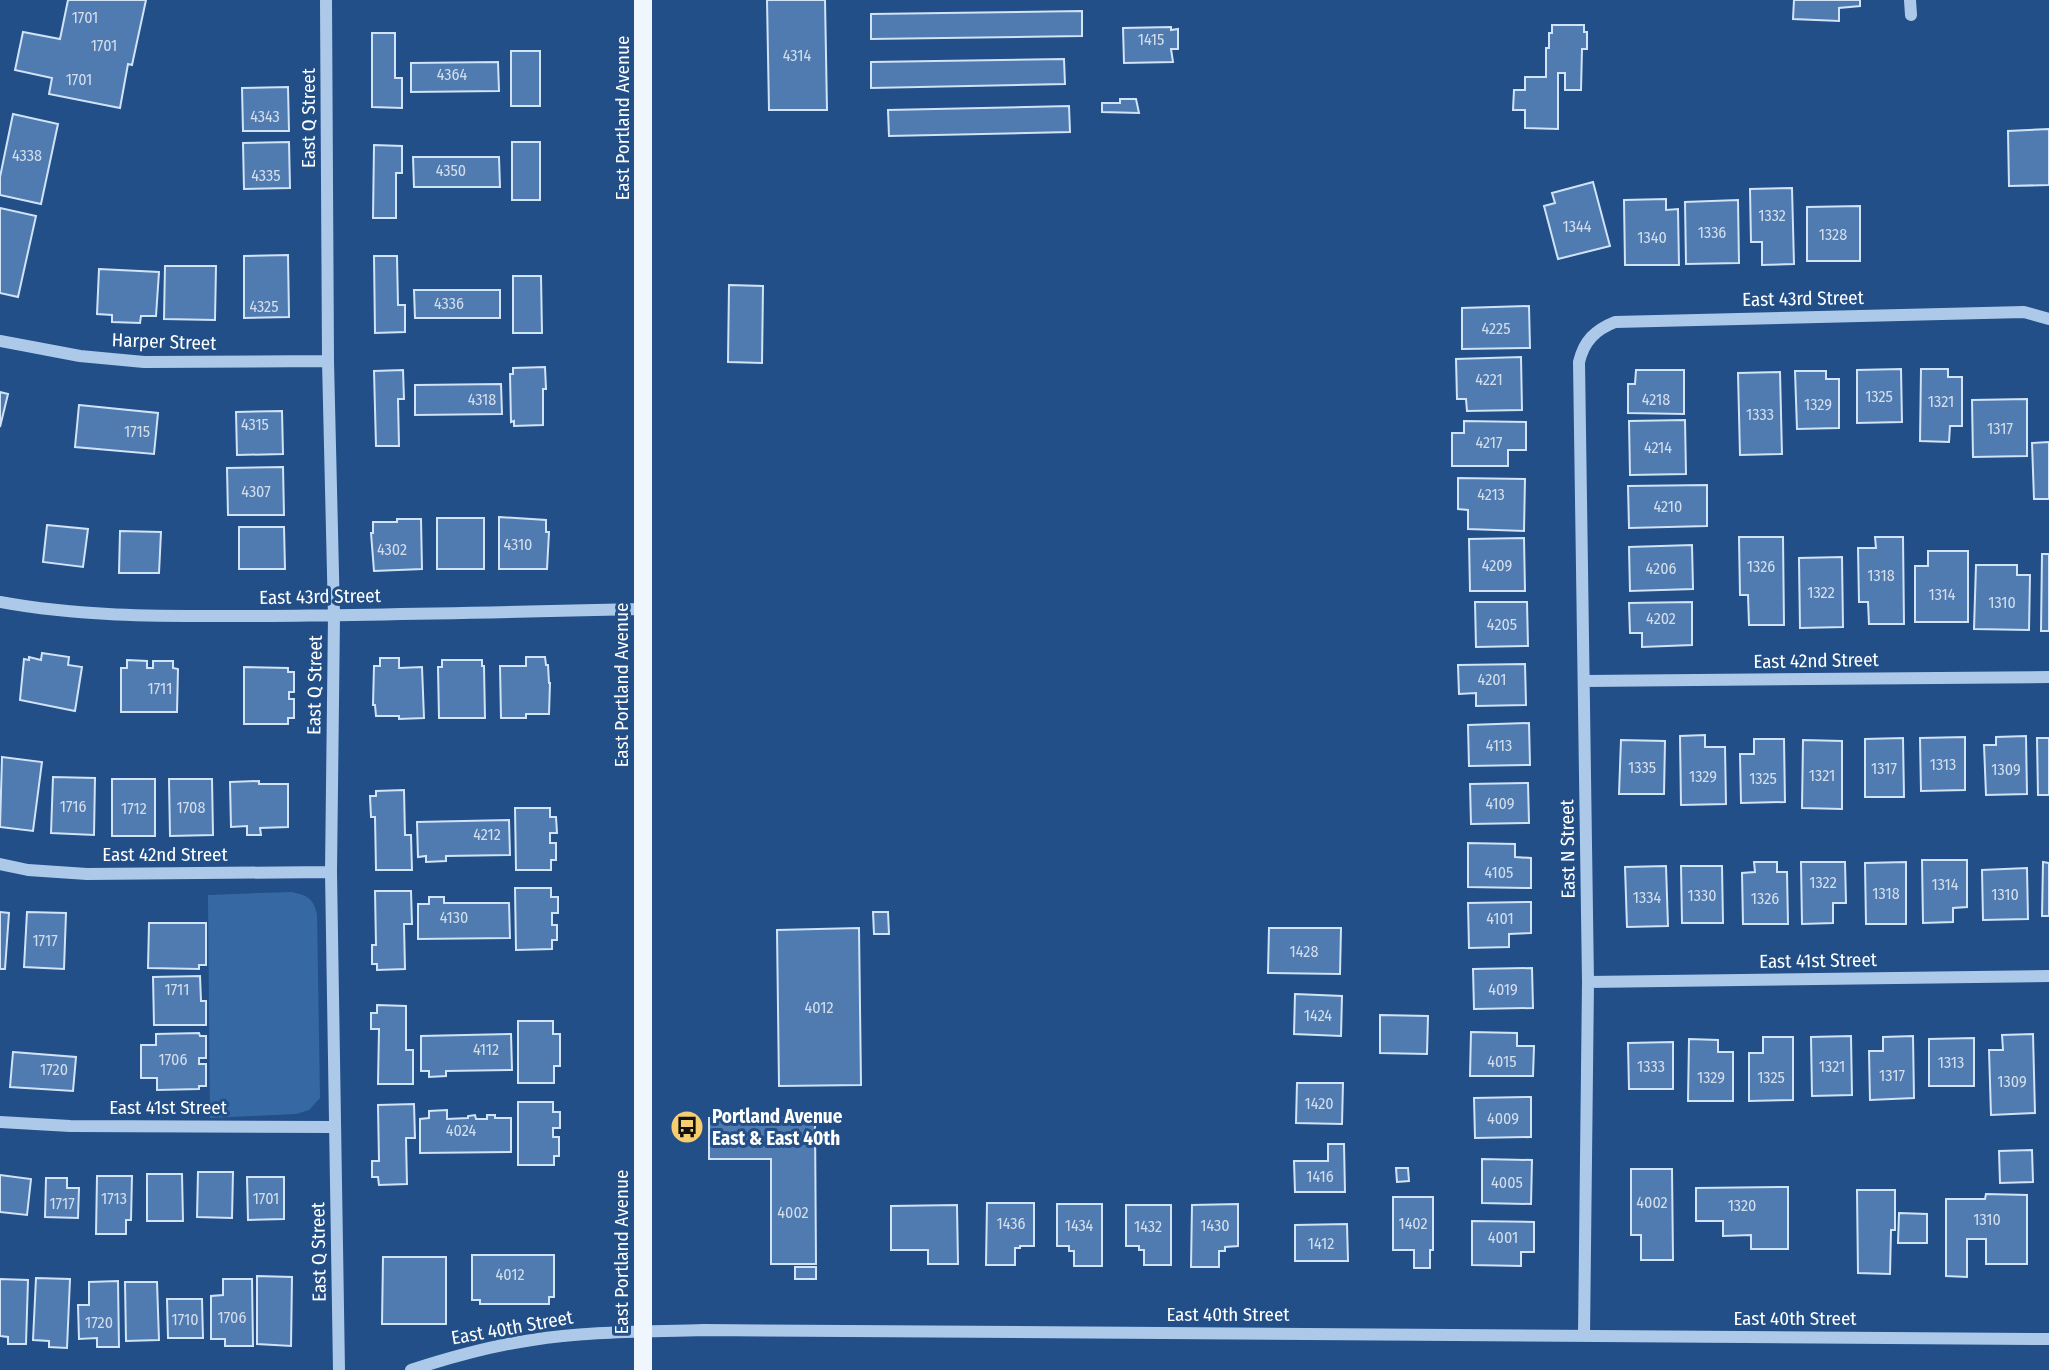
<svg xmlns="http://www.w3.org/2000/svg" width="2049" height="1370" font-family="'Fira Sans Condensed',sans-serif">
<rect width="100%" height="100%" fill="#224f87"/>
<path fill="#3669a4" d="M291 892C307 895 313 898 317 914L320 1098 309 1110 296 1114 210 1118 208 895Z"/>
<path fill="#4f7bb1" stroke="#d1e3f7" stroke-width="2" d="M68 0H146L132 65 128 64 120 108 49 94 52 78 15 70 23 32 60 39Z
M767 0H825L827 110H769Z
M1794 0H1860V6L1839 8V21L1793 19Z
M1082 11V36L871 39V14Z
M1552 25H1584V32H1587V49H1582L1581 90H1565V73H1558V129L1525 128V110H1513L1514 90H1525V77H1546V48H1549V33H1552Z
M1171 27V30L1178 29V49H1171L1173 62 1124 63 1123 28Z
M372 33H395V78H402V108L372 107Z
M511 51H540V106H511Z
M1064 59 1065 84 871 88V62Z
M498 62 499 91 411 92V63Z
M288 87 289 131H243L242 88Z
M1120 99H1136L1139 113 1102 112V103H1120Z
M1069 106 1070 132 889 136 888 110Z
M13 114 58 124 41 204 0 195V177Z
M2049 129V185L2009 186 2008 131Z
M289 142 290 188 244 189 243 143Z
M512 142H540V200H512Z
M374 145 402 146V173H396V218H373Z
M413 157H499L500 187H414Z
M1593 182 1610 246 1558 259 1544 206 1555 203 1552 193Z
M1792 188 1794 264 1762 265V242H1751L1750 189Z
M1666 199V210L1678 209 1679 265H1625L1624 200Z
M1738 200 1739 263 1686 264 1685 202Z
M1860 206V261H1807V207Z
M0 208 36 216 18 297 0 293Z
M288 255 289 317 244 318V256Z
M374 256H397L398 305H405V332L375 333Z
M165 266H216L215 320 164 319Z
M99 269 159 272 156 316H141L140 323 112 322V315L97 314Z
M513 276H541L542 333H513Z
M729 285 763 286 762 363 728 362Z
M414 290H500V318H415Z
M1529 306 1530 348 1462 349V308Z
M1521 357 1522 410 1467 411 1466 399H1457L1456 359Z
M545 367 546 389H543V425L514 426V421L511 422 510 374H513V368Z
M1901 369 1902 422 1857 423V370Z
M1921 369H1948V377H1962V426H1950L1949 442 1920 441Z
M403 370 404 399H398L399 446H376L374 371Z
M1636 370H1684V414L1628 413V384H1635Z
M1795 371H1826V379H1839V428L1797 429Z
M1780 372 1782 454 1740 455 1738 373Z
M501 384 502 414 415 415V385Z
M0 392 8 394 0 427Z
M2027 399V456L1973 457 1972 400Z
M79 405 158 413 154 454 75 447Z
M282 411 283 454 237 455 236 412Z
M1685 420 1686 474 1630 475 1629 421Z
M1464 421 1526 422V450H1508V466H1452V433H1464Z
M2049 442V499H2034L2032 443Z
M283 467 284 515H228L227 468Z
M1458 478 1525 479 1524 531 1468 529V510L1458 509Z
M1707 485V526L1629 528 1628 486Z
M499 517 546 520V532H549L547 569H499Z
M437 518H484V569H437Z
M397 519H421L422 569 374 571 371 533H373V522H397Z
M47 525 88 529 83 567 43 562Z
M239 527H284L285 569H239Z
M120 531 161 532 159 573H119Z
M1739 537H1783L1784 625H1749L1748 595H1740Z
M1875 537H1903L1904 624H1869L1868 602H1859L1858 548H1876Z
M1524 538 1525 591H1470L1469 539Z
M1692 545 1693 589 1630 591 1629 547Z
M1928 551H1968V622H1915V566H1928Z
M2042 554H2049V631H2041Z
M1842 557 1843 627 1800 628 1799 558Z
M1976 565H2017V575H2030L2029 630 1974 629Z
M1475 602H1527L1528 646 1476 647Z
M1692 602V645L1642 647V633H1630L1629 603Z
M42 653 69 657 68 665 82 667 75 711 20 700 24 659 29 660V657L41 660Z
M526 657H545L546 665H548L549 683H550L549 714H526V718H501L500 666H526Z
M380 658H399V668L422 667 424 718 399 719V716H376L375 705H373L374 666H380Z
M127 660 147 661V668H153V661H173V668L178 669 177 712H121V668H127Z
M442 660H482V666H484L485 718H439L438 667H442Z
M1525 664 1526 705 1476 706V693L1459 694 1458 665Z
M244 667 288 668V672H294V692H289V699H294V718H288V724H244Z
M1529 723 1530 765 1469 766 1468 725Z
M1705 735V747H1725L1726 804 1681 805 1680 736Z
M2026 736 2027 794 1986 795 1984 745H1996V737Z
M1965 737V790L1921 791 1920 738Z
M1903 738 1904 797H1865V739Z
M2037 738H2049V795H2038Z
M1754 739H1784L1785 802 1741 803 1740 754H1754Z
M1621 740 1665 741 1664 794H1619Z
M1803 740 1842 741V809L1802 808Z
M2 757 42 762 33 831 0 827Z
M53 777 95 778 94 835 51 833Z
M112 779H155V836H112Z
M169 779H212L213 835 170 836Z
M259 781V784H288V827L260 828 261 835H247V826L231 827 230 782Z
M1528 783 1529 823 1471 824 1470 784Z
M404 790 405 835H411L412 870H376L375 817H371L370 796H376V791Z
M515 808H550V817H556L557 833H550V843H556V860H551V870H516Z
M509 820 510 855 446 856V861L426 862V856L418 857 417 822Z
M1468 843 1515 844V857L1531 858V888L1468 887Z
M1922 860H1967V907L1953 908V922L1923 923Z
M1754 862H1777V872H1787L1788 924H1743L1742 873 1755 872Z
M1801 862H1845L1846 903H1833V923L1802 924Z
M1906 862V924H1866L1865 863Z
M2043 862 2049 863V916H2042Z
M1666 866 1668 926 1627 927 1625 867Z
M1681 866H1722L1723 923H1682Z
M2027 868 2028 919 1983 920 1982 870Z
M515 888H551V897H558V913H552V925H557V940H552V949L516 950Z
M375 891H411L412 924H404L405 969 377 970V964H372V945H376Z
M429 897H444V903H509L510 938 418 939V904H429Z
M1531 902V933L1509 934V947L1469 948 1468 903Z
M0 912 9 913 5 969H0Z
M27 912 66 913 64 969 24 967Z
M873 912H888L889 934H874Z
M149 923H206V965H199V969L148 968Z
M859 928 861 1085 779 1086 777 930Z
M1269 928H1341L1340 974 1268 973Z
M1532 968 1533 1008 1474 1009 1473 969Z
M200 976 201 1001H206V1025H154L153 977Z
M1295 994 1342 996 1341 1036 1294 1034Z
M377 1005 406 1006V1050H413V1084H378L379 1029H371V1013H377Z
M1380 1015 1428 1016 1427 1054 1380 1053Z
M518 1021H553V1034H560V1066H554V1083H518Z
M1471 1032 1517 1033V1046H1534L1533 1076H1470Z
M199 1033 200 1036H206V1058H199V1064H206V1086H199V1089L157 1090V1078H141V1045H156V1034Z
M511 1034 512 1070 446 1071V1076L429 1077V1071H421V1036Z
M2033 1034 2035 1113 1991 1115 1989 1050H2003L2002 1035Z
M1851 1036 1852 1095 1812 1096 1811 1037Z
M1913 1036 1914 1098 1870 1100 1869 1051H1883V1037Z
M1763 1037H1793V1100L1749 1101V1053H1763Z
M1974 1038V1086H1929V1039Z
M1689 1039 1718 1040V1052H1733V1101H1688Z
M1673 1042V1089H1629L1628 1043Z
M13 1052 76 1057 73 1091 10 1087Z
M1297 1083H1343L1342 1124 1296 1123Z
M1531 1097V1137L1475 1138 1474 1098Z
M518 1102H553V1112H560V1128H553V1137H559V1156H554V1165H518Z
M414 1104 415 1138H406L407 1184 379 1185 378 1177H372V1161H379L378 1105Z
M447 1110V1119L468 1118V1116L475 1115 476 1119H487V1115H495V1118H511V1152L420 1153V1119L429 1118V1111Z
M709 1118H815L816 1264H771V1159H709Z
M1328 1144H1344L1345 1192H1295L1294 1161H1328Z
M2032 1150 2033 1182 2000 1183 1999 1151Z
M1482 1159 1532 1160 1531 1204 1482 1203Z
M1396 1168H1408L1409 1181 1397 1182Z
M1631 1169H1672L1673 1260H1641V1235H1631Z
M198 1172H233L232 1218 197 1217Z
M147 1174H182L183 1221H147Z
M0 1175 31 1179 27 1215 0 1212Z
M97 1176H132L131 1220H126V1234H96Z
M247 1177H284V1219L248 1220Z
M46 1178H67V1188H79L78 1218 45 1217Z
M1788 1187V1249H1751V1235L1723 1236V1221H1696V1188Z
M1857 1190H1895V1230H1891L1890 1274 1858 1273Z
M1986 1194 2027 1195V1264H1986V1239H1967V1277L1946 1276V1199H1985Z
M1393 1197H1433V1250H1430V1268H1414V1250H1393Z
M987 1203H1034V1246H1020V1248H1015V1265H986Z
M1057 1204H1102V1266H1074V1251H1069V1246H1057Z
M1238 1204V1246L1225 1247V1251H1219V1267H1191L1192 1205Z
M957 1205 958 1264H928V1250H891V1206Z
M1126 1205H1171V1265H1144V1250H1139V1246H1126Z
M1899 1213 1927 1214V1243H1898Z
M1472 1221 1534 1222V1252H1521V1266L1472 1265Z
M1347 1224 1348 1261H1295V1225Z
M472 1255H554V1297H549V1304H480V1300H472Z
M383 1257H446V1324H382Z
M795 1267H816V1279H795Z
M257 1276 292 1277 291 1346 257 1344Z
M36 1278 70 1279 67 1348 49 1347V1341L33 1340Z
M0 1279 28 1280 26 1344H8V1337L0 1336Z
M223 1279H252L253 1346H225V1339H211V1296L223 1295Z
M118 1281 119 1347H97V1338L79 1339 78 1305H89V1282Z
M125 1282H157L159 1340 126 1341Z
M167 1299H202L203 1338H168Z"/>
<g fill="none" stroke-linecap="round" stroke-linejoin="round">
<path stroke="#adc9ea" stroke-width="12" d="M326 0 328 361 334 616 331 872 339 1370
M1910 0 1911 15
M0 341 80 356 144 362 328 361
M0 602C86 618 172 616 259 616 387 615 515 612 642 609
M1584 681 2049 677
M0 864 28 870 87 874 331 872
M1588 982 2049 976
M0 1122 70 1126 335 1127
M1584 1336 1588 982 1579 362C1584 341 1595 330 1615 322L2024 312 2049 319
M411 1370C451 1357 490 1346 532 1340 588 1331 647 1332 704 1330L2049 1339"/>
<path stroke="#f0f6fe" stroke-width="18" d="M643 1370V0"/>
</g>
<defs>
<symbol id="bus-disc" viewBox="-11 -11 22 22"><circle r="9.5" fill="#f6cd6f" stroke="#224f87"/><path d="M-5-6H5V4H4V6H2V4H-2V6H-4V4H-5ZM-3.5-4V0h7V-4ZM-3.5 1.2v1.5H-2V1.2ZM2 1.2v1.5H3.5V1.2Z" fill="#111"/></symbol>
</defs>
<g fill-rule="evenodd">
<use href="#bus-disc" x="668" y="1108" width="38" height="38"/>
</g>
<g text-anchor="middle" stroke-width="6" stroke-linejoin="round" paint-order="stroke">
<g font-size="16" fill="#d3deec">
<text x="85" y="23">1701</text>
<text x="1151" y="45">1415</text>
<text x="104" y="51">1701</text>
<text x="797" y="61">4314</text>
<text x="452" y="80">4364</text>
<text x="79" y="85">1701</text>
<text x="265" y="122">4343</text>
<text x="27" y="161">4338</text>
<text x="451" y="176">4350</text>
<text x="266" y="181">4335</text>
<text x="1772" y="221">1332</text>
<text x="1577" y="232">1344</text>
<text x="1712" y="238">1336</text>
<text x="1833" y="240">1328</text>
<text x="1652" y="243">1340</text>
<text x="449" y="309">4336</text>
<text x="264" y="312">4325</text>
<text x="1496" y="334">4225</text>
<text x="1489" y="385">4221</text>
<text x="1879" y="402">1325</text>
<text x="482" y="405">4318</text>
<text x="1656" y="405">4218</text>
<text x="1941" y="407">1321</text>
<text x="1818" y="410">1329</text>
<text x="1760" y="420">1333</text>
<text x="255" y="430">4315</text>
<text x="2000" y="434">1317</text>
<text x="137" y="437">1715</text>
<text x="1489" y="448">4217</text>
<text x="1658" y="453">4214</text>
<text x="256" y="497">4307</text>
<text x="1491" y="500">4213</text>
<text x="1668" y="512">4210</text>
<text x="518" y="550">4310</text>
<text x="392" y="555">4302</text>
<text x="1497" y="571">4209</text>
<text x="1761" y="572">1326</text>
<text x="1661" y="574">4206</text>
<text x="1881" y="581">1318</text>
<text x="1821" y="598">1322</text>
<text x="1942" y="600">1314</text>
<text x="2002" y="608">1310</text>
<text x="1661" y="624">4202</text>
<text x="1502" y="630">4205</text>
<text x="1492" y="685">4201</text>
<text x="160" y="694">1711</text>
<text x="1499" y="751">4113</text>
<text x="1943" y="770">1313</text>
<text x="1642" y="773">1335</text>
<text x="1884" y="774">1317</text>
<text x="2006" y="775">1309</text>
<text x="1822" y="781">1321</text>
<text x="1703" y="782">1329</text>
<text x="1763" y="784">1325</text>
<text x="1500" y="809">4109</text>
<text x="73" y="812">1716</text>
<text x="191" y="813">1708</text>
<text x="134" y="814">1712</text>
<text x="487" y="840">4212</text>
<text x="1499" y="878">4105</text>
<text x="1823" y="888">1322</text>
<text x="1945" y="890">1314</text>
<text x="1886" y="899">1318</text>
<text x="2005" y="900">1310</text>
<text x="1702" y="901">1330</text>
<text x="1647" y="903">1334</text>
<text x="1765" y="904">1326</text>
<text x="454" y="923">4130</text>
<text x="1500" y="924">4101</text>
<text x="45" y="946">1717</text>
<text x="1304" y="957">1428</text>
<text x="177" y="995">1711</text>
<text x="1503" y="995">4019</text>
<text x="819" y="1013">4012</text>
<text x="1318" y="1021">1424</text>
<text x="486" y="1055">4112</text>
<text x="173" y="1065">1706</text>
<text x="1502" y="1067">4015</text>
<text x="1951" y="1068">1313</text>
<text x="1651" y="1072">1333</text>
<text x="1832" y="1072">1321</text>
<text x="54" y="1075">1720</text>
<text x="1892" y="1081">1317</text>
<text x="1711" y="1083">1329</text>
<text x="1771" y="1083">1325</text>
<text x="2012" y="1087">1309</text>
<text x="1319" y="1109">1420</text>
<text x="1503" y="1124">4009</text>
<text x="461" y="1136">4024</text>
<text x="1320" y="1182">1416</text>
<text x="1507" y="1188">4005</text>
<text x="114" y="1204">1713</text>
<text x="266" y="1204">1701</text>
<text x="1652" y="1208">4002</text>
<text x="62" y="1209">1717</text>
<text x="1742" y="1211">1320</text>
<text x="793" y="1218">4002</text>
<text x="1987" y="1225">1310</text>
<text x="1011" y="1229">1436</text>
<text x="1413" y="1229">1402</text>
<text x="1079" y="1231">1434</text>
<text x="1215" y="1231">1430</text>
<text x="1148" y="1232">1432</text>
<text x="1503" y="1243">4001</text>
<text x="1321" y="1249">1412</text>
<text x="510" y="1280">4012</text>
<text x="232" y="1323">1706</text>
<text x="185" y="1325">1710</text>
<text x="99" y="1328">1720</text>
</g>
<g font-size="19" fill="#fff" stroke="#224f87">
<text transform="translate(308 118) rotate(-90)" y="7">East Q Street</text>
<text transform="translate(622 118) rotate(-90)" y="7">East Portland Avenue</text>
<text transform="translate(1803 298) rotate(-1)" y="7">East 43rd Street</text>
<text transform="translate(164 341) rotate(2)" y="7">Harper Street</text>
<text transform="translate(320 596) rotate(-1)" y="7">East 43rd Street</text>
<text transform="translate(1816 660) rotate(-1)" y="7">East 42nd Street</text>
<text transform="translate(314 685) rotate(-89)" y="7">East Q Street</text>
<text transform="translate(621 685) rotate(-90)" y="7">East Portland Avenue</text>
<text transform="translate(1567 849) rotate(-91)" y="7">East N Street</text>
<text x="165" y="861">East 42nd Street</text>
<text transform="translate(1818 960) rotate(-1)" y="7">East 41st Street</text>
<text x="168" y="1114">East 41st Street</text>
<text transform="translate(318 1252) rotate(-91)" y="7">East Q Street</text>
<text transform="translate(621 1252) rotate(-90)" y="7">East Portland Avenue</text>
<text x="1228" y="1321">East 40th Street</text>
<text x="1795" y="1325">East 40th Street</text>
<text transform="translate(512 1327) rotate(-10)" y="7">East 40th Street</text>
</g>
<g font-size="19" font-weight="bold" fill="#fff" stroke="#224f87" text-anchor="start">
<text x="712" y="1123">Portland Avenue<tspan x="712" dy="22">East &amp; East 40th</tspan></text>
</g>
</g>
</svg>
